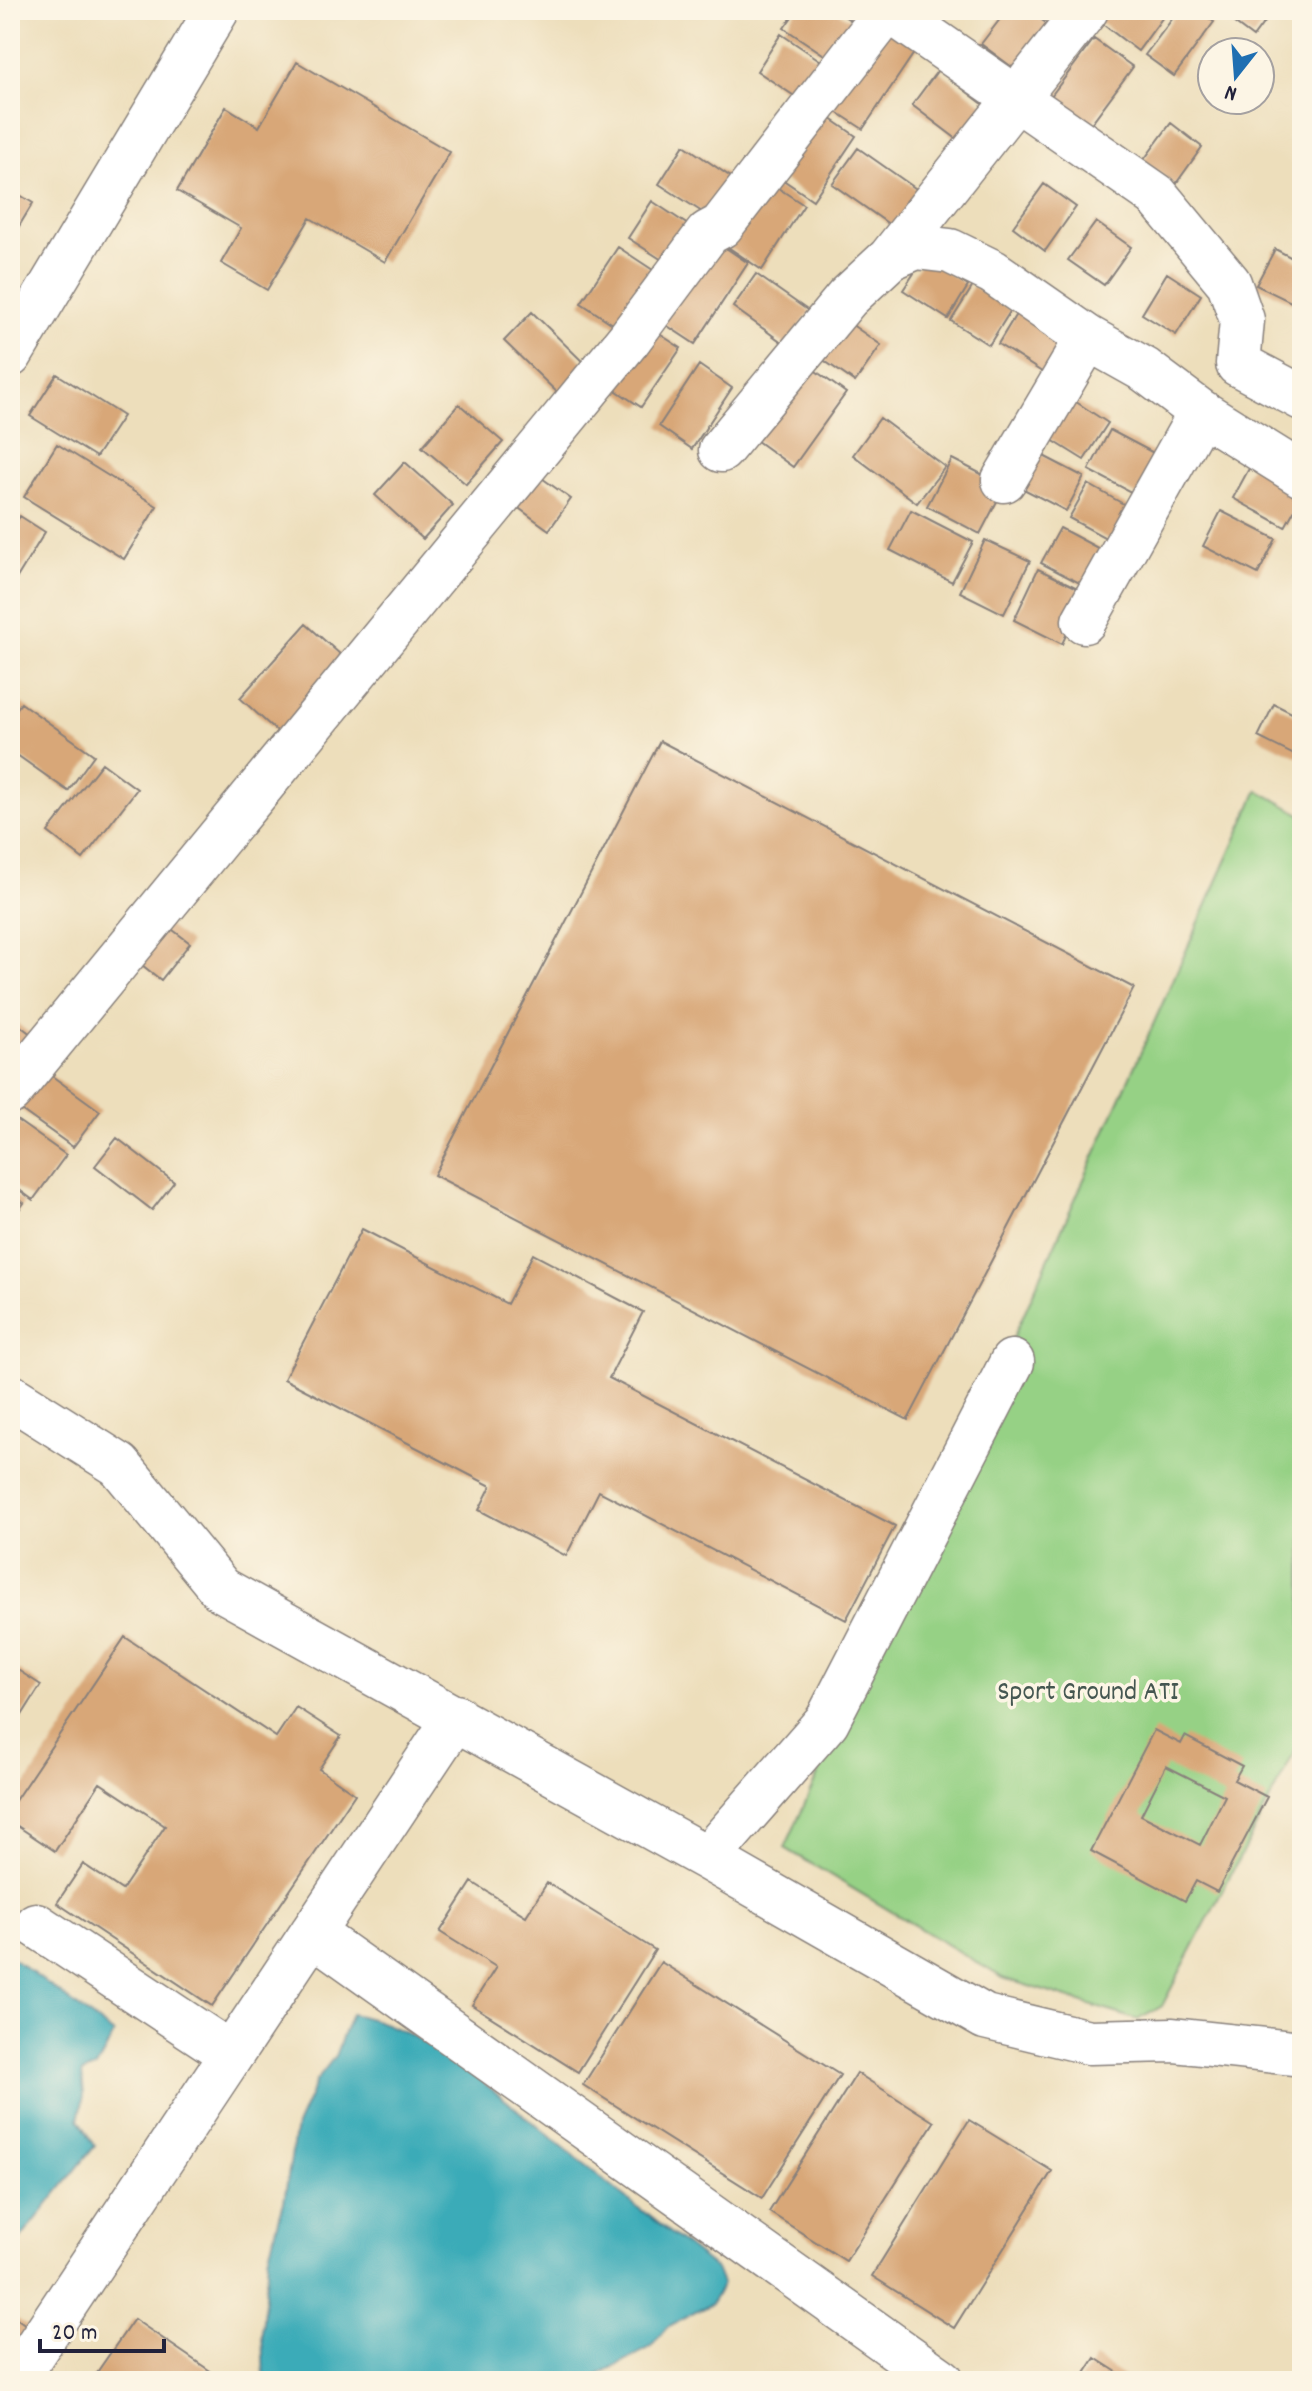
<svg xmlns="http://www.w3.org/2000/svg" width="1312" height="2391" font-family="Dekko,sans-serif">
<rect width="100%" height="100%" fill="#fcf5e5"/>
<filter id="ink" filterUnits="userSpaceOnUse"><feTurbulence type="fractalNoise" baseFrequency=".0125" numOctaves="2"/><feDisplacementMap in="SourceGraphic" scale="16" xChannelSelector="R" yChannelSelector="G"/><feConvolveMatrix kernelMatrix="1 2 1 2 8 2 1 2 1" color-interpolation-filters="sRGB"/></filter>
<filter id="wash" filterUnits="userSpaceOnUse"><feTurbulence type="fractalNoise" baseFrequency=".006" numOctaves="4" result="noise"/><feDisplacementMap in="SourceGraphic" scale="32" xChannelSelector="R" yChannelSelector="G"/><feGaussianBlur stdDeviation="1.8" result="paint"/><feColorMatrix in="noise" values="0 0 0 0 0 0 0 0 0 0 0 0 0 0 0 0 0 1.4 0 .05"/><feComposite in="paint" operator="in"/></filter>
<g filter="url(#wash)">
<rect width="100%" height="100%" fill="#eddebb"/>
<path fill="#96d185" stroke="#5c7a60" stroke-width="2" d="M1258 790 1302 815V1738L1162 2006 1138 2020 1003 1978 785 1848Z"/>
<path fill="#3babb8" stroke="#2e667a" stroke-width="2" d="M10 1956 114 2034 96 2068 82 2073 84 2096 79 2119 95 2146 10 2252Z
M351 2014C430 2029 505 2101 567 2150 616 2191 666 2230 716 2269L722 2284 711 2304 667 2327 651 2347 596 2376 593 2381 264 2380 262 2332 268 2258 284 2202 296 2126 316 2081 335 2056Z"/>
<g id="blocks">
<path fill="#d8a778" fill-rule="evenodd" d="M797 10H835L865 30 841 66 784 28Z
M1007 10H1028L1050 26 1016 70 981 44Z
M1109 10H1168L1138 51 1100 22Z
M1179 10H1199L1214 22 1174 76 1145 55Z
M1217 10H1273L1253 37Z
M881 22 918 47 863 129 826 105Z
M781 34 830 67 805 103 757 71Z
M1094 39 1133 67 1087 129 1048 100Z
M297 62 450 152 385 262 310 218 267 290 221 263 241 228 177 191 226 107 259 127Z
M938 70 992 111 966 146 912 105Z
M818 110 856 136 813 200 776 175Z
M1171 123 1202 147 1175 185 1143 161Z
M684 145 744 186 719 223 659 184Z
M858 148 922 193 896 229 832 184Z
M761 177 804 205 762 270 719 241Z
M1044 184 1076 207 1045 251 1013 227Z
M10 189 33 203 10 241Z
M652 201 700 233 676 269 628 238Z
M1096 222 1131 247 1104 285 1068 260Z
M711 238 748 263 695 344 657 319Z
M618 247 662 276 625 332 581 303Z
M1275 249 1302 263V290L1295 304 1256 285Z
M924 258 968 286 948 319 903 290Z
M1167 273 1201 295 1176 335 1142 314Z
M756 274 810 312 786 345 733 307Z
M973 286 1011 310 989 345 951 321Z
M1018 311 1077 349 1056 381 998 344Z
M532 312 593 372 565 400 504 341Z
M845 320 881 345 855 382 819 357Z
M644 324 681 348 641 407 605 383Z
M806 364 846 393 793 467 753 438Z
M699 365 732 388 692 449 659 426Z
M57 374 123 416 96 457 30 416Z
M1064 394 1108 423 1084 460 1039 432Z
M459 404 503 442 466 484 422 447Z
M880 418 945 467 917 503 853 455Z
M1110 430 1165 459 1144 499 1089 470Z
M57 444 157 506 124 559 24 497Z
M1030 449 1084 477 1066 511 1012 483Z
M952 459 1005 486 980 534 927 506Z
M405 462 453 505 423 539 375 495Z
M1251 465 1302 496 1285 527 1233 498Z
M532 471 571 499 549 530 509 501Z
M1088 484 1134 510 1115 543 1069 518Z
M911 510 973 542 952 582 890 550Z
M1221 511 1276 539 1258 574 1203 546Z
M20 516 45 532 10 589V532Z
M1060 528 1109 554 1091 589 1041 563Z
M985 540 1030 561 1004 614 960 592Z
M1038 569 1086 592 1062 644 1014 620Z
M306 624 349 662 283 737 240 698Z
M21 703 94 755 68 791 10 750V718Z
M1274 704 1302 718V759L1258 737Z
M660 741 1134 988 908 1420 434 1175Z
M102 763 137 789 83 859 48 832Z
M165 924 190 943 161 980 137 961Z
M10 1018 41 1042 10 1060Z
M45 1071 100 1111 73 1147 17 1107Z
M11 1116 66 1155 33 1200 10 1183Z
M117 1138 174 1182 152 1210 95 1166Z
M10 1193 24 1203 10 1222Z
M362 1229 507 1304 533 1254 643 1312 609 1378 895 1526 846 1620 599 1491 566 1556 479 1510 491 1486 284 1379Z
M125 1637 276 1737 296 1707 341 1736 319 1769 355 1794 212 2006 57 1903 83 1864 122 1890 165 1826 100 1783 55 1851 10 1821V1808Z
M10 1665 41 1685 10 1734Z
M1154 1730 1181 1744 1185 1736 1242 1766 1234 1780 1267 1797 1217 1892 1196 1881 1185 1901 1091 1851ZM1166 1766 1225 1796 1200 1845 1141 1815Z
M472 1882 526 1916 547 1883 655 1950 578 2072 472 2005 496 1967 440 1932Z
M661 1962 840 2075 762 2198 583 2085Z
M857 2073 934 2122 846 2261 769 2212Z
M969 2120 1052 2171 954 2328 872 2276Z
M10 2314 32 2329 10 2361Z
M134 2319 225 2381H91Z
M1095 2358 1131 2381H1080Z"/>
</g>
</g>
<g filter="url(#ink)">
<use href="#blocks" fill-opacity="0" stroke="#88807b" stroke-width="2"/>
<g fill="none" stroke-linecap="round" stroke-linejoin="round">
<defs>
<path id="minor" d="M889 10 1156 195 1229 283 1242 320 1238 364 1302 398
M890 258 1086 10
M10 355 217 10
M721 450 847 298 890 258 916 247 950 251 993 272 1088 338 1145 370 1201 412 1302 475
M1004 480 1088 338
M1084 621 1201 412
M10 1092 629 339 708 233 721 226 888 10
M10 1396 119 1465 221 1589 707 1858 985 2017 1089 2042 1173 2040 1302 2054
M707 1858 827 1721 1012 1362
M36 1925 231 2054
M312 1933 942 2381
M14 2381 456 1717"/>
</defs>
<use href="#minor" stroke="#88807b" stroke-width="47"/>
<use href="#minor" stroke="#fff" stroke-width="44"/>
</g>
</g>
<g text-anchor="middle" stroke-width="7" stroke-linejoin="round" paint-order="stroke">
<g font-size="28" fill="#455751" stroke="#fcf5e5">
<text x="1088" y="1699">Sport Ground ATI</text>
</g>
</g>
<rect width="1312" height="2391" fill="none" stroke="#fcf5e5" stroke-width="40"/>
<g transform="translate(1236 76) rotate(197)"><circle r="38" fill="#fcf5e5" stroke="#a5a1a1" stroke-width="2"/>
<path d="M0-6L14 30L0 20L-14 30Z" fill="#1f6fb2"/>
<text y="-12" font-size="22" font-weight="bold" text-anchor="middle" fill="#22223b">N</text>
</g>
<path d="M40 2339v12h124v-12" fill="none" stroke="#22223b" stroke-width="4"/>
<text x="52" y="2339" font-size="24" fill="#22223b" stroke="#fcf5e5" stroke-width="6" paint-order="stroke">20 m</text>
</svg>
